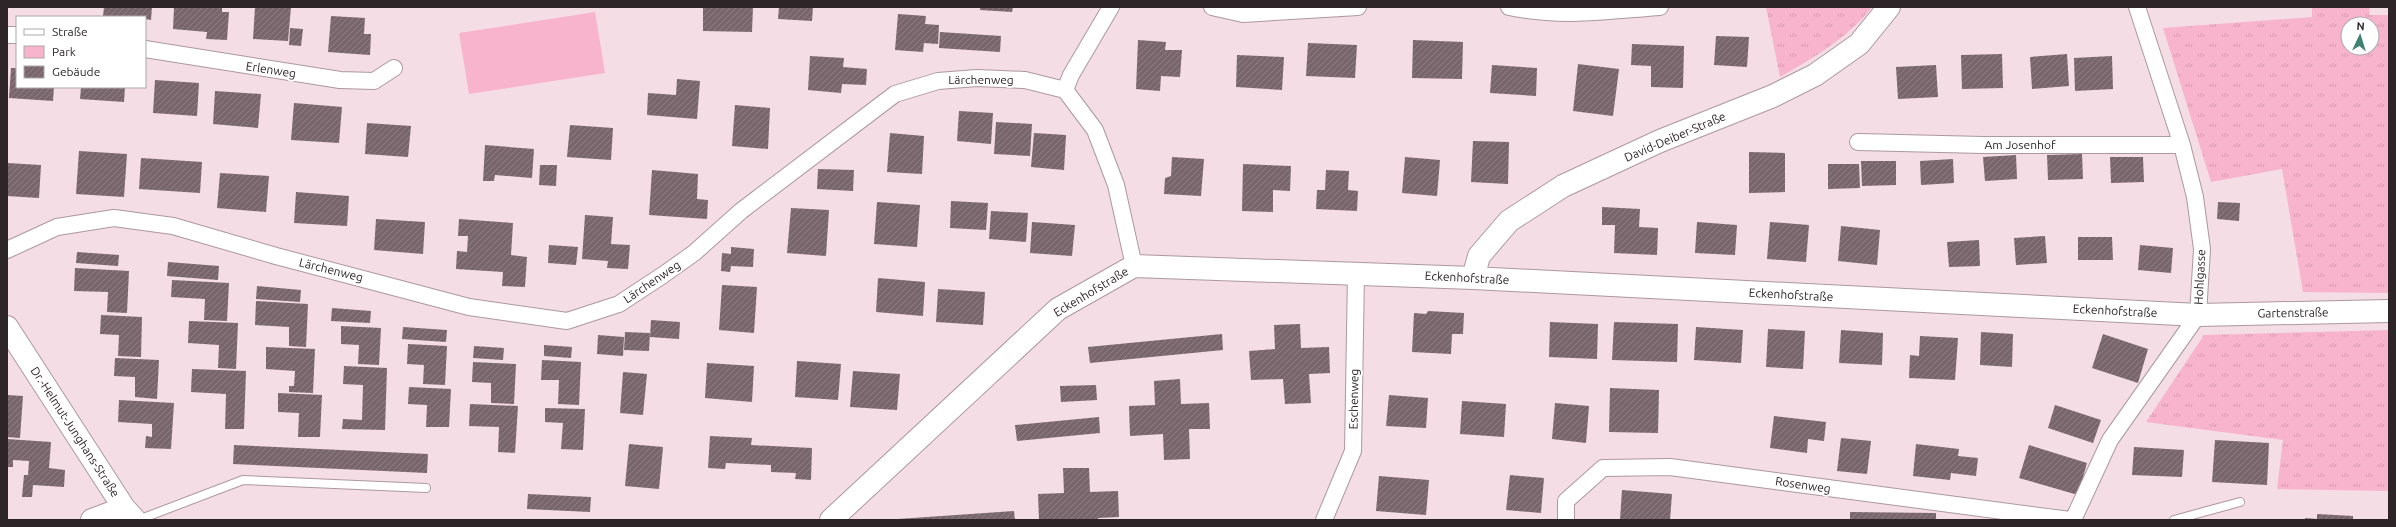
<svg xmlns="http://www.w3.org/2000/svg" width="2396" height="527" font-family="Ubuntu,sans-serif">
<defs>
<pattern id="grass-tufts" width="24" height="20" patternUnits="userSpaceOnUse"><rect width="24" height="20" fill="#f9b4cd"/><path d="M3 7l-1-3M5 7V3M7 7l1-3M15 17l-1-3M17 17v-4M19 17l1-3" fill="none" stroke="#d69bb0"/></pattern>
<pattern id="building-hatch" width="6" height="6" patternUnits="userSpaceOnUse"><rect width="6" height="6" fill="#79666c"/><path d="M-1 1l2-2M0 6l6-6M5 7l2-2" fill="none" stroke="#8e8085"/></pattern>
</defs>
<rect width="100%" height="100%" fill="#f4dde4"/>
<path fill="url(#grass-tufts)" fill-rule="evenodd" d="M1766 7H1872C1848 38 1813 58 1780 77Z
M2312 7H2370L2369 15H2389V293L2303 292 2282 169 2211 182 2163 28 2312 17ZM2348 24H2372V48H2348Z
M2389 330V491L2277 489 2283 440 2146 422 2204 335Z"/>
<path fill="#f9b4cd" d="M595 12 605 73 469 94 459 33Z"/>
<path fill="url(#building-hatch)" d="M104 7H152L151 20 145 19V17L103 16Z
M174 7H222V12H229L227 40 206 39 207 32 173 29Z
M255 7H291L288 41 253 39Z
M703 7H753L752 32 703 31Z
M779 7H813L812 21 778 19Z
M980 7H1013L1012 12 980 10Z
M898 14 926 16 925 24 939 25 938 44 924 43 923 52 895 50Z
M331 16 365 18 364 34H371L370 55 328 52Z
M290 28 303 29 301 46 289 45Z
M940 32 1001 36 1000 52 939 48Z
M1716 36 1749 37 1747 67 1714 65Z
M1138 40 1166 42 1165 50H1182L1180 77 1161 76 1160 91 1136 89Z
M1413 40 1463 42 1462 79 1412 78Z
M1308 43 1357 45 1355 78 1306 76Z
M1632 44 1684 46 1683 88 1651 87V66L1631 65Z
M2002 54 2003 88 1962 89 1961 55Z
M2067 54 2069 86 2032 89 2030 57Z
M1237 55 1284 57 1282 90 1236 87Z
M810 56 844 58 843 67 867 69 866 85 842 84 841 93 808 90Z
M2112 56 2113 89 2075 91 2074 58Z
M1578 64 1619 69 1613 116 1573 111Z
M1492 65 1537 68 1536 96 1490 93Z
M1936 65 1938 97 1898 99 1896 67Z
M11 68H17V87H54L53 101 9 98Z
M677 79 700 81 697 119 647 115 648 93 676 95Z
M155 80 199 83 197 116 153 113Z
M81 87H125L124 102 80 99Z
M215 91 261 94 258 128 213 124Z
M294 103 342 107 339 143 291 140Z
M735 105 770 108 768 149 732 146Z
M959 111 993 113 991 144 957 141Z
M996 122 1032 124 1030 156 994 154Z
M367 123 411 126 408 157 365 154Z
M570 125 613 128 611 160 567 157Z
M890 133 924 136 922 174 887 172Z
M1034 133 1066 135 1064 170 1031 167Z
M1473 141 1509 142 1508 184 1471 182Z
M485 145 534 149 532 178 495 175 494 181H483Z
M79 151 127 154 124 197 76 194Z
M1749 152 1785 153V192L1749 193Z
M2082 154 2083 179 2048 180 2047 155Z
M2016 155 2017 179 1985 181 1983 157Z
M1172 157 1204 159 1201 196 1164 194 1165 178 1171 176Z
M1405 157 1440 160 1437 196 1402 193Z
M2110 157H2143L2144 182 2111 183Z
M141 158 202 162 200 193 139 189Z
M1953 159 1954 183 1921 185 1920 161Z
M1861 161H1896V185L1862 186Z
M7 163 41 165 39 198 7 196Z
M1243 164 1291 166 1290 191 1273 190V212L1242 211Z
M1828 164H1859L1860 188 1828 189Z
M540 165H557L556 186 539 185Z
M818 169 854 170 853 191 817 189Z
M652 170 698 174 697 199 708 200 707 219 649 215Z
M1326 170 1349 171 1348 190 1358 191 1357 211 1316 209 1317 190H1325Z
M220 173 269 176 266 212 217 208Z
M296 192 349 196 347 226 294 223Z
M951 201 988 203 986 230 950 228Z
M877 202 920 205 917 247 874 244Z
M2218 202 2240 203 2239 221 2217 219Z
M1602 207 1640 209 1639 227 1658 228 1657 255 1614 253 1615 225H1602Z
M791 208 829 210 826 256 787 253Z
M991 211 1028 213 1026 242 989 239Z
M585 215 613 217 611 244 630 245 628 269 607 268 608 261 582 259Z
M376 219 425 222 423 254 374 250Z
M459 219 513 223 511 255 527 257 525 287 502 286 503 272 456 269 457 251 467 252 468 236H458Z
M1032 222 1075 225 1072 256 1030 253Z
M1697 222 1737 225 1735 255 1695 253Z
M1770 222 1809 225 1806 262 1767 259Z
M1841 226 1880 230 1877 265 1838 261Z
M2045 236 2047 263 2016 265 2014 238Z
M2078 237H2112L2113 260H2078Z
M1979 240 1980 266 1949 267 1947 242Z
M549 245 578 247 576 265 548 263Z
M2140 245 2173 248 2171 273 2138 270Z
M731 247 754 249 753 267 731 266 730 272 721 271 722 253 731 254Z
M77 252 119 255 118 266 76 263Z
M168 262 219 266 218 280 167 276Z
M75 268 129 271 127 313 107 312 108 292 74 291Z
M878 278 925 282 923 316 876 312Z
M172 280 229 283 227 321 204 320 205 299 171 297Z
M722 285 757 287 754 333 719 330Z
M257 286 301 290 300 302 256 299Z
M938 289 985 292 983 325 936 322Z
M256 301 308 304 306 347 289 346V327L255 325Z
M332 308 371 311 370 323 331 321Z
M1428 311 1464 313 1463 334H1452L1451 354 1412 352 1414 313 1426 314Z
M101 315 142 317 141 357 118 356 119 335 100 334Z
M651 320 680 322 679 339 650 337Z
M189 321 238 323 236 369 218 368 219 345 188 343Z
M1550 322 1598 324 1597 359 1549 357Z
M1614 322 1678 324 1677 362 1612 360Z
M1300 324 1301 348 1329 347 1330 373 1309 374 1311 403 1285 404 1283 379 1251 380 1249 351 1275 349 1274 325Z
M341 326 381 328 379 365 358 364 359 345 341 344Z
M403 327 447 330 446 342 402 339Z
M1696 327 1743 330 1741 363 1694 360Z
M1768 329 1805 331 1803 369 1766 367Z
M1841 330 1883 333 1882 365 1839 363Z
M625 332 650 333 649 351 624 350Z
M1981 332 2013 334 2012 367 1980 365Z
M1222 334 1223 350 1090 363 1088 347Z
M2103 334 2148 349 2138 383 2092 368Z
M598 335 624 337 623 356 597 354Z
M1920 336 1958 338 1955 380 1909 378 1910 355 1919 356Z
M408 344 447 346 445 385 423 384 424 365 407 364Z
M544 345 572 347 571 358 544 356Z
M474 346 504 348 503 360 473 358Z
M266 347 315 349 313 393 289 392V386H294L295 371 266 369Z
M115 358 159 360 157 399 135 397V377L114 376Z
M542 360 581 362 579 405 558 404 559 380H541Z
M797 361 841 364 838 400 795 397Z
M473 362 516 364 514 404 491 403V383L472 382Z
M707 363 754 366 752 402 705 398Z
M344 366 387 368 385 430 342 429 343 419 362 420 363 385 343 384Z
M192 369 246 371 244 429H225L226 394 191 392Z
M853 371 900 374 897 410 850 407Z
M623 372 647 374 643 415 620 413Z
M1180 379 1181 404 1209 403 1210 429H1189L1190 459 1164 460 1163 434 1130 436 1129 406 1155 405 1154 381Z
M1096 385 1097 400 1061 402 1060 386Z
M409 387 451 389 449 427H426L427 405 408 404Z
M1610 388 1659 390 1658 433 1609 432Z
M278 393 322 395 320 437H298L299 413 278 412Z
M7 395 23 396 20 438 7 437Z
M1389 395 1428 398 1426 428 1386 426Z
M119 400 174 403 171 449 145 448 146 436 152 437V424L118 422Z
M1462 401 1506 404 1504 437 1460 434Z
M1555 403 1589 406 1586 443 1552 439Z
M470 404 518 406 515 453 498 452 499 427 469 426Z
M2055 405 2101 420 2093 443 2048 428Z
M545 408 585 409 583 450 561 449 563 423 545 422Z
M1774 416 1826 422 1824 441 1808 439 1807 453 1770 448Z
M1099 417 1100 433 1017 441 1015 425Z
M710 436 752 438 751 445 812 448 811 480 795 479 796 473 771 472V465L726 463 725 469 708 468Z
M1841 438 1871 441 1867 474 1837 471Z
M7 439 51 442 49 468 65 470 64 487 33 485 32 497H22L24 475H28L29 461 13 460V467H7Z
M2215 440 2269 443 2267 485 2212 482Z
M629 444 663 447 659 489 625 486Z
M1916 444 1959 449 1958 456 1978 458 1976 476 1951 473 1950 480 1913 476Z
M234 445 428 454 427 473 233 464Z
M2029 445 2087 463 2078 495 2019 478Z
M2134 447 2184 450 2182 477 2132 475Z
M1063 468H1089L1090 492 1118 491 1119 517 1098 518V520H1039L1038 494 1064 493Z
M1510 475 1544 478 1541 513 1506 510Z
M1379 476 1429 480 1426 515 1376 511Z
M1622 490 1672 494 1670 520H1620Z
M528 494 591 497 590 512 527 509Z
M1014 511 1015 520H898V519Z
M1850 512 1936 513V520H1850Z
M2317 514 2353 516V520H2305V518L2317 519Z"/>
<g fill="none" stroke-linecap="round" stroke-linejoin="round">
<defs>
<path id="lane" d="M138 520 243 480 426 488
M2174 520 2240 502"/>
<path id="street" d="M1212 7 1243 14 1358 7
M1509 7C1561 18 1607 11 1660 7
M7 35H17
M145 49 340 80 374 81 394 68
M1065 90 1071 75 1111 7
M1858 142 1983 145H2182
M7 250 57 227 114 218 173 226 276 256 469 307 567 321 619 304 663 275 694 253 741 211 895 94 938 81 977 78 1025 80 1065 90 1095 130 1116 185 1134 266
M1324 520 1353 451 1356 273
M1566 520V501L1603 468 1670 467 2070 520
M2073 520 2110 440 2198 315 2202 249 2195 197 2182 145 2137 7"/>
<path id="secondary" d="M1473 278 1479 256 1509 221 1563 186 1660 141 1773 96 1815 75 1859 44 1889 7
M7 327 124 508 135 520
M92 520 124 508
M831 520 1058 309 1134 266 1473 278 2198 315 2389 311"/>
</defs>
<use href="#lane" stroke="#ad989f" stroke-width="10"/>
<use href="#street" stroke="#ad989f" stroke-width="18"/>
<use href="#secondary" stroke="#ad989f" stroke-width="24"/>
<use href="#lane" stroke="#fff" stroke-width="8"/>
<use href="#street" stroke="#fff" stroke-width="16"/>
<use href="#secondary" stroke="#fff" stroke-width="22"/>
</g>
<g text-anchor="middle" stroke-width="4" stroke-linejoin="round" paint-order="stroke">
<g font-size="12" fill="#2e2528" stroke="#fff">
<text transform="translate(271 70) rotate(9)" y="4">Erlenweg</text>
<text x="981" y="84">Lärchenweg</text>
<text transform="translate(1675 137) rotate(-23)" y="4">David-Deiber-Straße</text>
<text x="2020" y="149">Am Josenhof</text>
<text transform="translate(331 270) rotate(14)" y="4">Lärchenweg</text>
<text transform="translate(2200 277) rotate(-87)" y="4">Hohlgasse</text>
<text transform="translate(1467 278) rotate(3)" y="4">Eckenhofstraße</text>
<text transform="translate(652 282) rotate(-34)" y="4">Lärchenweg</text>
<text transform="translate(1091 292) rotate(-31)" y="4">Eckenhofstraße</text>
<text transform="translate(1791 295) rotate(3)" y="4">Eckenhofstraße</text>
<text transform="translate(2115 311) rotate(3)" y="4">Eckenhofstraße</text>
<text transform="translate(2293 313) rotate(-1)" y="4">Gartenstraße</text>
<text transform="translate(1354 399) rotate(-89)" y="4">Eschenweg</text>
<text transform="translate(75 432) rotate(57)" y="4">Dr.-Helmut-Junghans-Straße</text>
<text transform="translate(1803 485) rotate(8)" y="4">Rosenweg</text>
</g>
</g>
<rect width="2396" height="527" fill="none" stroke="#2e2528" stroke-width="16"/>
<rect x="16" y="16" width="130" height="72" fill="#ffffff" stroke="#aba8a9"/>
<rect x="24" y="29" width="20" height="6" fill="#ffffff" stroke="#aba8a9"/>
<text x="52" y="36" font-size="12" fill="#2e2528">Straße</text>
<rect x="24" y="46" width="20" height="12" fill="#f9b4cd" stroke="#aba8a9"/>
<text x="52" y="56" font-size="12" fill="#2e2528">Park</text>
<rect x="24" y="66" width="20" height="12" fill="url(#building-hatch)" stroke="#aba8a9"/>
<text x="52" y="76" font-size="12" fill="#2e2528">Gebäude</text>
<g transform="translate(2360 36) rotate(4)"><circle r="19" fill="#ffffff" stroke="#aba8a9"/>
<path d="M0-3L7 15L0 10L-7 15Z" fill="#3f8173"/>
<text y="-6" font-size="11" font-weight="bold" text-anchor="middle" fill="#2e2528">N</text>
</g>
</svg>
